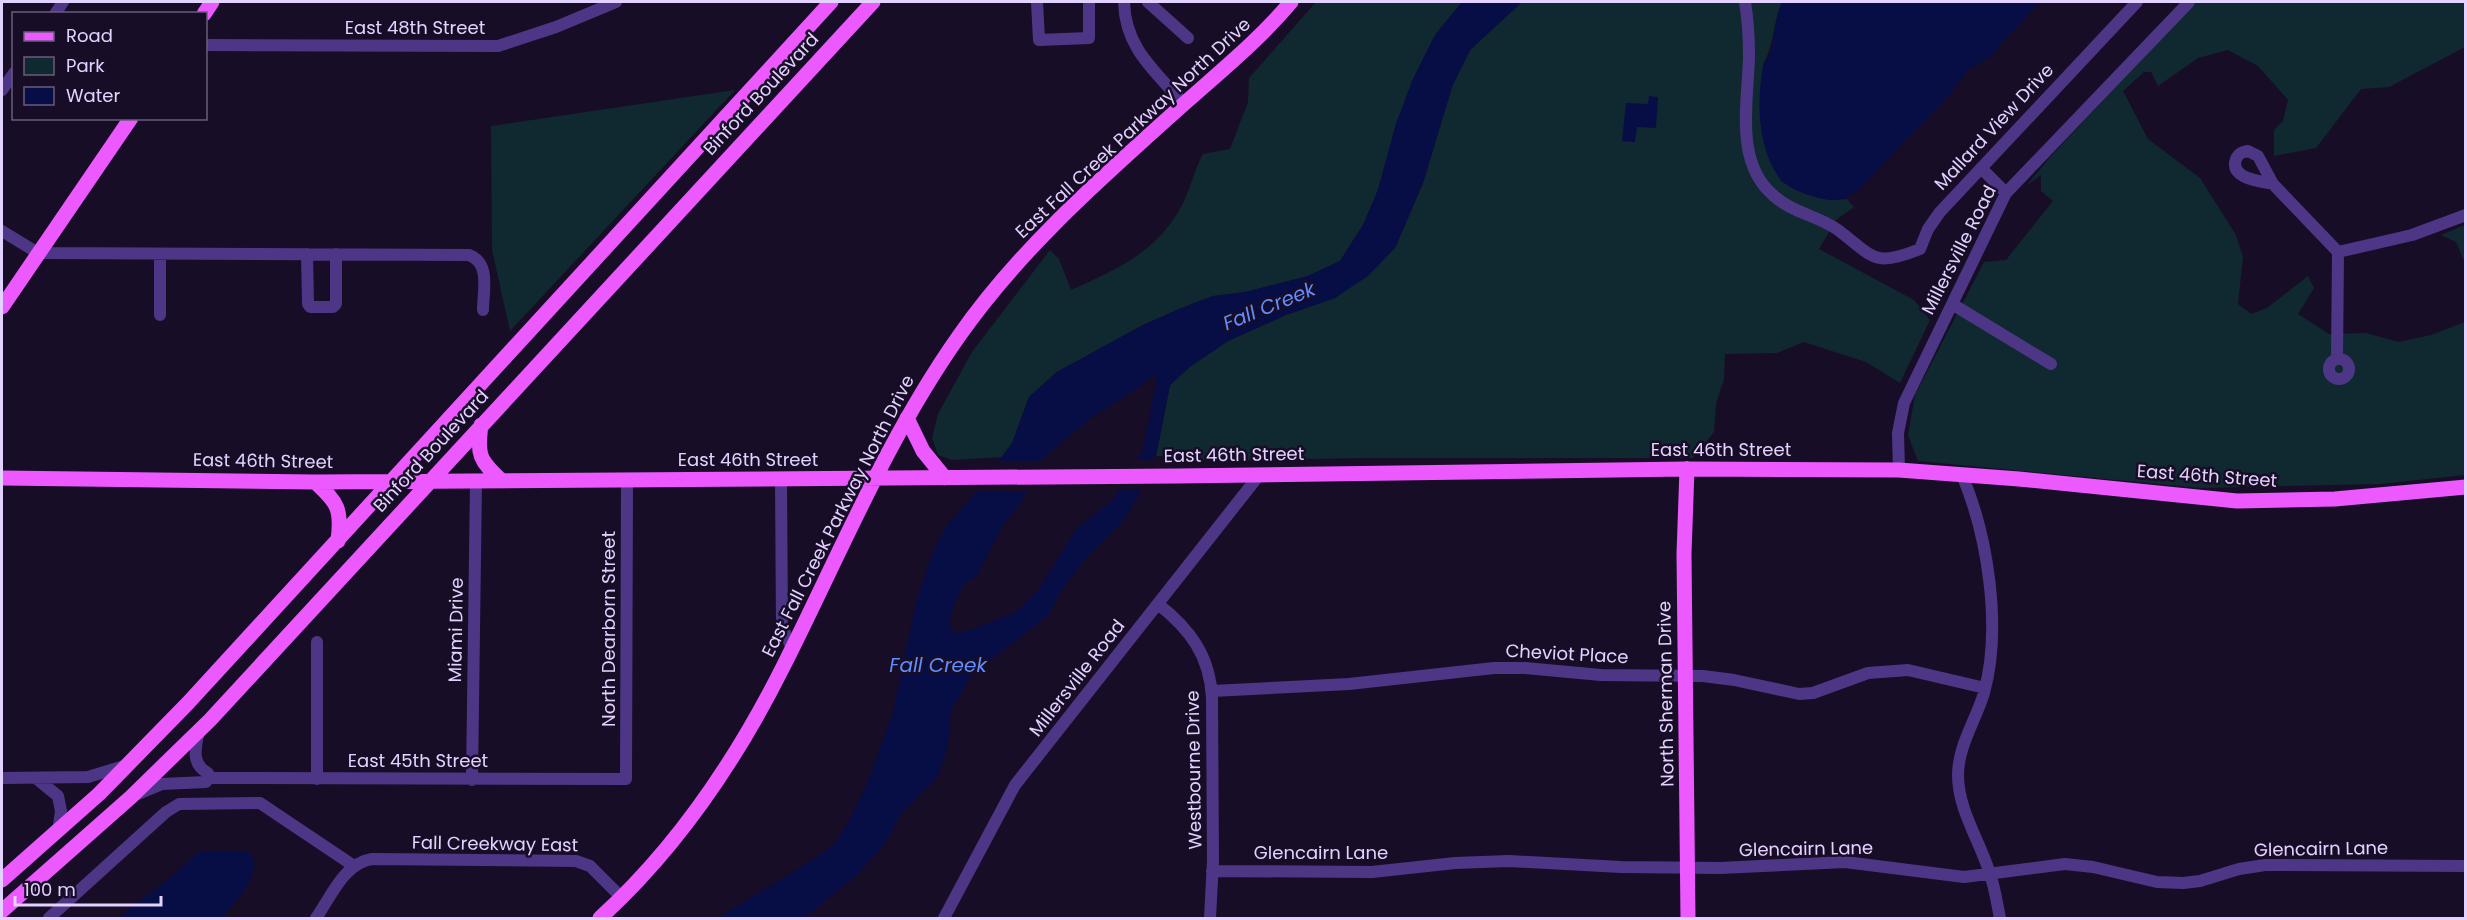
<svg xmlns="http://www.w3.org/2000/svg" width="2467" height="920" font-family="Poppins,sans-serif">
<rect width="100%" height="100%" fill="#180d26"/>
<path fill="#102930" d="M1316 2H1462L1435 35 1413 79 1396 124 1378 190 1363 225 1340 261 1308 276 1245 292 1213 296 1179 309 1141 326 1057 372 1029 397 1012 443 1002 457 952 460 938 455 932 438 938 414 972 352 1050 250 1059 259 1071 290C1114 271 1155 253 1180 209 1190 192 1193 172 1203 154L1230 149 1248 102 1249 78Z
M1522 2H1782C1773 23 1774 45 1763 65L1781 181C1805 194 1819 202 1847 199L1854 207 1836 220 1819 249 1914 300 1930 320 1900 383 1866 362 1804 342 1777 353 1725 354 1724 379 1716 404 1714 432 1693 458H1363L1207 461 1192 457 1156 456 1170 385 1191 366 1228 341 1286 315 1335 298 1395 248 1423 183 1452 87 1470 50Z
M2196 2H2465V47L2389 87 2361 89 2316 148 2274 156V130L2283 121 2288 100 2258 66 2228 50 2198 58 2158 86 2151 72H2144L2123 91 2148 139 2200 178 2236 235 2243 257 2238 304 2251 314 2267 308 2308 276 2314 288 2298 314 2329 334 2366 333 2399 342 2431 335 2465 322V475L2380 484 2201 488 1918 461 1908 435 1915 395 1984 262 2006 260 2053 201 2041 191V175L2026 186 2052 155Z
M735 90 510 331 492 250 491 126Z
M2465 225V263L2456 242 2441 235Z"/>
<path fill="#070e45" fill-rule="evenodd" d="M1462 2H1522L1470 50 1452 87 1423 183 1395 248 1368 276 1335 298 1286 315 1228 341 1191 366 1170 385 1157 452 1136 500 1119 526 1084 560 1061 591 1049 615 973 673 951 711 948 745 938 777 901 814 884 845 855 877 804 918H718L817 857 835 843 849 821 866 786 892 716 916 603 932 554 947 525 969 501 1012 443 1029 397 1057 372 1141 326 1179 309 1213 296 1245 292 1308 276 1340 261 1363 225 1378 190 1396 124 1413 79 1435 35ZM1155 373 1156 383 1143 449 1114 499 1077 528 1038 590 1016 612 970 630 954 633 949 624 954 604 964 584 977 575 1002 527 1021 503 1041 460 1091 418 1140 387Z
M1782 2H2040L1999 46 1996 53 1968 70 1946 99 1859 189C1842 203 1832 202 1812 196 1803 194 1786 186 1780 179 1758 149 1756 103 1763 67 1765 60 1771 54 1772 46 1775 30 1775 17 1782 2Z
M1649 96 1658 97 1656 128 1637 127 1635 142 1622 141 1626 103 1648 104Z
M199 851H243L250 852C264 874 236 901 223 917L220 918H118L171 877Z"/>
<path fill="#180d26" d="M1133 460H1157L1144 489 1116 490Z
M995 461H1045L1030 491 972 492Z"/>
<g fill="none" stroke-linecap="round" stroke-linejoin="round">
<path stroke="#4e3687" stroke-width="12" d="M1037 2 1039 40 1089 38V2
M1124 2C1125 48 1155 71 1184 104
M1148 2 1188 38
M1745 2C1748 20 1749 38 1749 56 1748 102 1734 163 1774 196 1793 213 1819 216 1838 230 1874 257 1873 268 1920 249L1928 229 1940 212 2137 2
M55 14 63 2
M206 45 498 46 556 27 616 2
M2 90 14 73
M2248 151 2258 156 2273 184C2261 181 2229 179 2236 159 2239 153 2242 152 2248 151Z
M1981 168 2006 193
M2273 184 2338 252
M2 231 38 253 469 255C491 263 483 291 483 310
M2338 252 2412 235 2466 215
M307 254 308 304 310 307H333L336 304V254
M1952 304 2051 364
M160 315V254
M2337 359 2338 252
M2329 369a10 10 0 1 1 20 0a10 10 0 1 1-20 0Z
M1899 470 1898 433 1904 403 2006 193 2189 2
M1962 475C1988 536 2002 628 1984 693 1976 720 1958 746 1958 775 1958 810 1980 841 1990 874 1995 888 1997 904 2000 918
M781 479 782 627 792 648
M1158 604C1190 629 1210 656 1212 698L1213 861 1210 918
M317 642V779
M1212 691 1349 684 1494 668H1525L1601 675 1703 676 1734 680 1799 694 1813 693 1868 673 1908 670 1985 688
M199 730C196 746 190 764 208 773L209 778
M2 778 88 777 124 766
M37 779 58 796 61 811 58 832
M472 780 476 481
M138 794 162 784 206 782 209 778 626 779 627 480
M1212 871 1372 872 1455 863 1509 861 1621 867 1720 868 1845 862 1964 877 2065 864 2093 867 2157 882 2183 883 2200 881 2239 869 2265 865 2466 866
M49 918 166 812 179 804 260 803 354 866
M316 918C331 897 344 863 372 859L576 861 590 866 622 898
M944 918 1015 785 1260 474"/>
<path stroke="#eb59ff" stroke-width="15" d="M204 14 212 2
M2 307 131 118
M907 418 923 451 945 478
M481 425C477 455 479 460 502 481
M1687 469 1684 554 1688 918
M2 478 315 482 1178 476 1687 469 1899 470 2019 479 2237 501 2335 499 2466 487
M315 482C338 503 342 509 338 541
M2 880 99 794 188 703 831 2
M2 911 131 797 210 720 873 2
M600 918C678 847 737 759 784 665 840 554 887 438 959 336 1021 247 1106 174 1186 102 1222 70 1260 39 1291 2"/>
</g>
<g text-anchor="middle" stroke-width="5" stroke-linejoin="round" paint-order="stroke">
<g font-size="18" fill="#e3d2ff" stroke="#180d26">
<text x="415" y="34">East 48th Street</text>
<text transform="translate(761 94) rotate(-47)" y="6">Binford Boulevard</text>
<text transform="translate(1994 127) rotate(-47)" y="6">Mallard View Drive</text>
<text transform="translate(1133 128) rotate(-43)" y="6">East Fall Creek Parkway North Drive</text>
<text transform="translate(1959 250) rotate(-63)" y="6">Millersville Road</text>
<text x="1721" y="456">East 46th Street</text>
<text transform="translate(431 451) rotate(-47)" y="6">Binford Boulevard</text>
<text transform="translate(1234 455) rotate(-1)" y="6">East 46th Street</text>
<text x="748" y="466">East 46th Street</text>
<text transform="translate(263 461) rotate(1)" y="6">East 46th Street</text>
<text transform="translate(2207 476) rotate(4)" y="6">East 46th Street</text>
<text transform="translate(838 516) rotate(-63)" y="6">East Fall Creek Parkway North Drive</text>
<text transform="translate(609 629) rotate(-90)" y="6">North Dearborn Street</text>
<text transform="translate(456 630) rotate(-89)" y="6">Miami Drive</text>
<text transform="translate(1567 654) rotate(3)" y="6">Cheviot Place</text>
<text transform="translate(1077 678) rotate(-52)" y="6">Millersville Road</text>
<text transform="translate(1666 694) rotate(-91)" y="6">North Sherman Drive</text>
<text x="418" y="767">East 45th Street</text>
<text transform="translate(1194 770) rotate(-91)" y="6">Westbourne Drive</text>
<text transform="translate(495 844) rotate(1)" y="6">Fall Creekway East</text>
<text transform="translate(1806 849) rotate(-1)" y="6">Glencairn Lane</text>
<text transform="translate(2321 849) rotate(-1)" y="6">Glencairn Lane</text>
<text x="1321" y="859">Glencairn Lane</text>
</g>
<g font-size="20" font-style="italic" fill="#608dff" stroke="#180d26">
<text transform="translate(1269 306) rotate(-22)" y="7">Fall Creek</text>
<text x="938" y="672">Fall Creek</text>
</g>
</g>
<rect width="2467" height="920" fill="none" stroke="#e3d2ff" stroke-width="6"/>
<rect x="12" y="12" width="195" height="108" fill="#180d26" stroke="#695c7d" stroke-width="1.5"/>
<rect x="24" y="32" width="30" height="9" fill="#eb59ff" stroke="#695c7d" stroke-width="1.5"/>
<text x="66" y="42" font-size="18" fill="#e3d2ff">Road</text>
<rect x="24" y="57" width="30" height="18" fill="#102930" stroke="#695c7d" stroke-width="1.5"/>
<text x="66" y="72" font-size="18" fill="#e3d2ff">Park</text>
<rect x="24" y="87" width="30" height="18" fill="#070e45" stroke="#695c7d" stroke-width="1.5"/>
<text x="66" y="102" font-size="18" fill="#e3d2ff">Water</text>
<path d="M15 896v9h146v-9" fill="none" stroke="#e3d2ff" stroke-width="3"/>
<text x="24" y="896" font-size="18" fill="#e3d2ff" stroke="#180d26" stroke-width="4.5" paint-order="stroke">100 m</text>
</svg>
